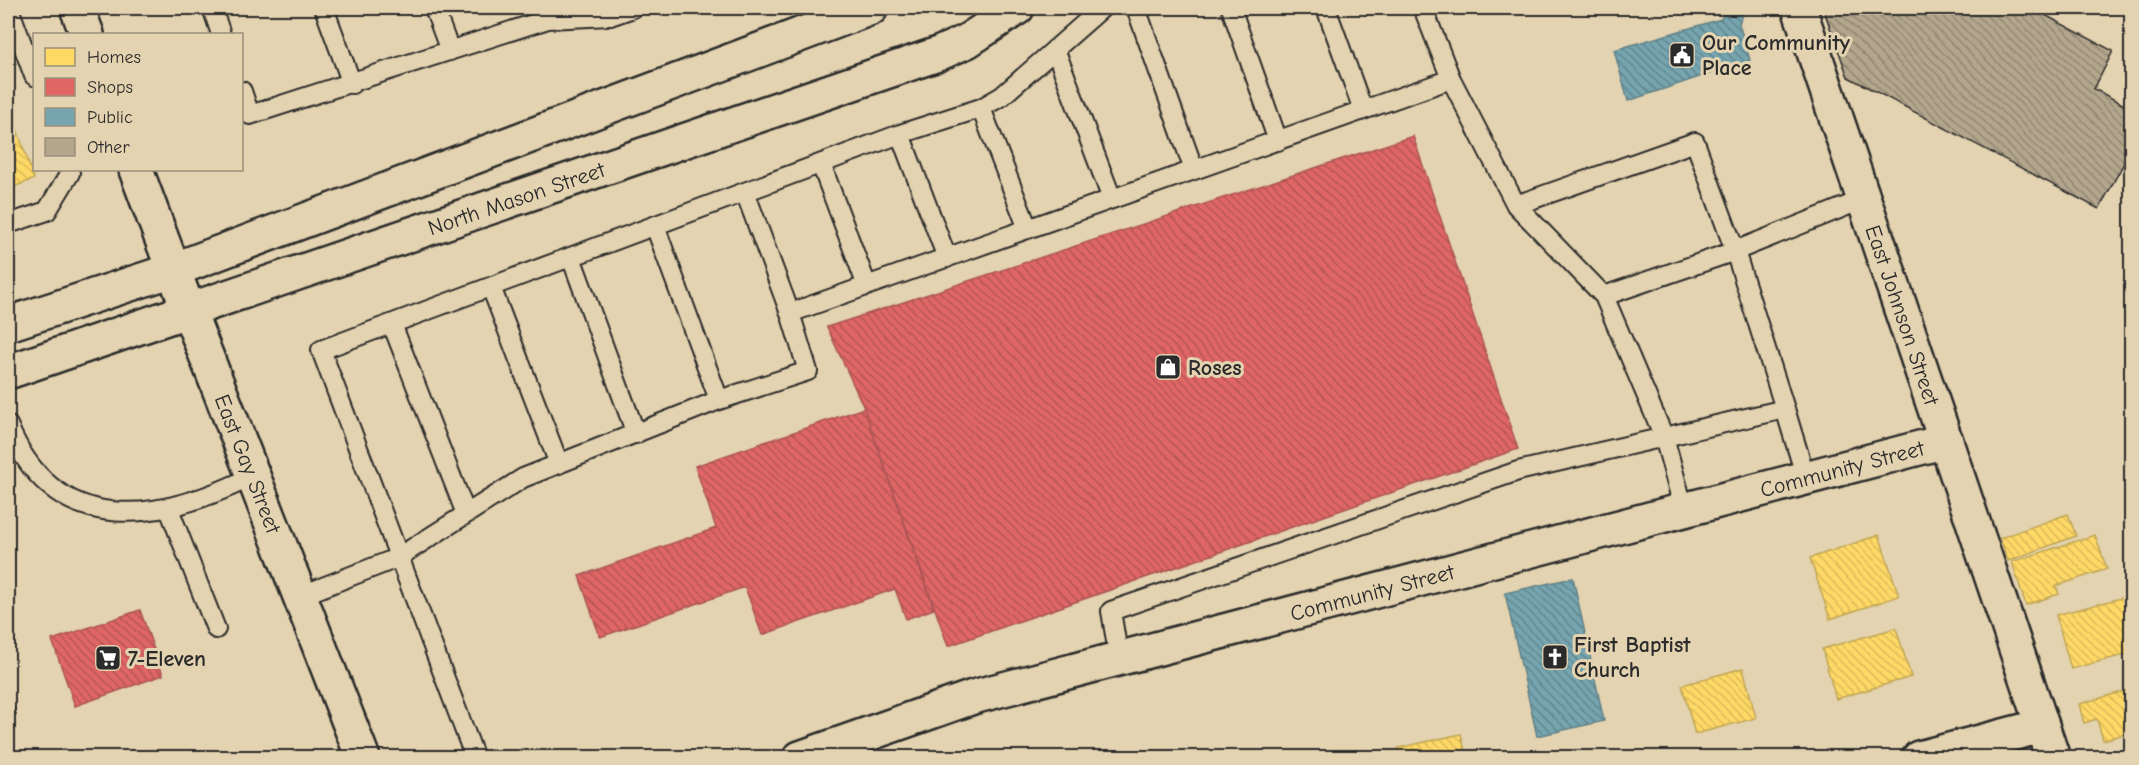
<svg xmlns="http://www.w3.org/2000/svg" width="2139" height="765" font-family="'Comic Neue',sans-serif">
<defs>
<pattern id="homes-back-hatch" width="6" height="6" patternUnits="userSpaceOnUse" patternTransform="scale(1.5)"><rect width="6" height="6" fill="#ffd966"/><path d="M-1 5l2 2M0 0l6 6M5-1l2 2" fill="none" stroke="#dbba59"/></pattern>
<pattern id="shops-back-hatch" width="6" height="6" patternUnits="userSpaceOnUse" patternTransform="scale(1.5)"><rect width="6" height="6" fill="#e06666"/><path d="M-1 5l2 2M0 0l6 6M5-1l2 2" fill="none" stroke="#b65454"/></pattern>
<pattern id="public-back-hatch" width="6" height="6" patternUnits="userSpaceOnUse" patternTransform="scale(1.5)"><rect width="6" height="6" fill="#76a5af"/><path d="M-1 5l2 2M0 0l6 6M5-1l2 2" fill="none" stroke="#61878f"/></pattern>
<pattern id="building-back-hatch" width="6" height="6" patternUnits="userSpaceOnUse" patternTransform="scale(1.5)"><rect width="6" height="6" fill="#b3a68d"/><path d="M-1 5l2 2M0 0l6 6M5-1l2 2" fill="none" stroke="#928773"/></pattern>
</defs>
<rect width="100%" height="100%" fill="#e4d3b0"/>
<filter id="ink" filterUnits="userSpaceOnUse"><feTurbulence type="fractalNoise" baseFrequency=".0167" numOctaves="2"/><feDisplacementMap in="SourceGraphic" scale="12" xChannelSelector="R" yChannelSelector="G"/><feConvolveMatrix kernelMatrix="1 2 1 2 8 2 1 2 1" color-interpolation-filters="sRGB"/></filter>
<g filter="url(#ink)">
<path fill="url(#homes-back-hatch)" stroke="#bfa554" stroke-width="1.5" d="M8 103 34 179 8 189Z
M2068 514 2076 536 2008 561 2000 538Z
M1879 535 1899 596 1830 619 1810 558Z
M2095 535 2107 569 2056 586 2059 594 2026 605 2012 562Z
M2129 596 2132 653 2071 669 2056 615Z
M1896 628 1911 677 1836 699 1822 649Z
M1743 668 1756 718 1695 734 1682 685Z
M2132 689V732L2103 740 2097 719 2084 723 2079 704Z
M1461 734 1467 758H1400L1398 748Z
M1369 751 1371 758H1342Z"/>
<path fill="url(#shops-back-hatch)" stroke="#aa5454" stroke-width="1.5" d="M1413 136 1518 449 948 646 864 408 827 327Z
M864 408 934 609 906 619 895 589 762 635 745 587 600 637 579 576 716 528 695 466Z
M140 610 163 675 75 706 52 640Z"/>
<path fill="url(#public-back-hatch)" stroke="#608087" stroke-width="1.5" d="M1727 8H1737L1743 11 1739 24 1750 60 1628 101 1614 50 1721 19Z
M1573 578 1604 721 1537 736 1505 593Z"/>
<path fill="url(#building-back-hatch)" stroke="#2b2b2b" stroke-width="1.5" d="M1823 8H2032L2113 51 2094 89 2132 109V148L2099 209 1848 77Z
M8 691 16 714 8 718Z"/>
<g fill="none" stroke-linecap="round" stroke-linejoin="round">
<defs>
<path id="service" d="M9 8 34 76
M212 8 221 34
M324 8 352 84
M434 8 450 51
M1136 8 1194 170
M1231 8 1278 141
M1326 8 1363 110
M1055 49 1112 199
M1451 79 1516 205 1604 296
M242 91 250 115 548 19 610 16 633 8
M981 108 1028 229
M900 134 947 258
M821 164 867 286
M745 192 790 313
M1516 205 1695 142 1735 251 1785 409
M8 224 47 211 70 173 69 170
M655 226 719 400
M571 257 636 434
M491 287 559 464
M392 324 466 514
M8 425C55 541 160 522 253 476
M169 509 216 629
M1684 510 1664 437 1604 296 1735 251 1864 199
M300 596 397 558 523 478 719 400 808 371 790 313 1451 79 1423 8
M1119 659 1111 611 1518 471 1785 409 1806 478
M475 758 321 350 900 134 981 108 1002 96 1102 8"/>
<g id="minor">
<path id="s1" d="M1799 8 2053 758"/>
<path id="s2" d="M188 309 363 758"/>
<path id="s3" d="M800 758 973 697 1946 441"/>
<path d="M1919 758 2042 726"/>
</g>
<path id="tertiary" d="M77 8 87 34
M136 170 188 309"/>
<g id="secondary">
<path d="M8 324 173 270 871 8"/>
<path id="s4" d="M8 372 938 54 967 41 1017 8"/>
</g>
</defs>
<use href="#service" stroke="#2b2b2b" stroke-width="22"/>
<use href="#minor" stroke="#2b2b2b" stroke-width="38"/>
<use href="#tertiary" stroke="#2b2b2b" stroke-width="38"/>
<use href="#secondary" stroke="#2b2b2b" stroke-width="38"/>
<use href="#service" stroke="#e4d3b0" stroke-width="18"/>
<use href="#minor" stroke="#e4d3b0" stroke-width="33"/>
<use href="#tertiary" stroke="#e4d3b0" stroke-width="33"/>
<use href="#secondary" stroke="#e4d3b0" stroke-width="33"/>
</g>
</g>
<defs>
<symbol id="civic-square" viewBox="-11 -11 22 22"><rect x="-9" y="-9" width="18" height="18" rx="4" fill="#2b2b2b" stroke="#e4d3b0"/><path d="M-.6-6.5H3V-4.5H.6V-3L4-1V1h2V6H-6V1h2V-1L-.6-3ZM-1.2 2.5V6h2.4V2.5Z" fill="#fff"/></symbol>
<symbol id="shop-square" viewBox="-11 -11 22 22"><rect x="-9" y="-9" width="18" height="18" rx="4" fill="#2b2b2b" stroke="#e4d3b0"/><path d="M-5-2.5h2.3a2.7 3.5 0 0 1 5.4 0H5L5.5 6h-11ZM-1.5-2.5h3a1.5 2.3 0 0 0-3 0Z" fill="#fff"/></symbol>
<symbol id="church-square" viewBox="-11 -11 22 22"><rect x="-9" y="-9" width="18" height="18" rx="4" fill="#2b2b2b" stroke="#e4d3b0"/><path d="M-1.2-6h2.4v3.5h3.3v2.4h-3.3V6h-2.4V-.1h-3.3v-2.4h3.3Z" fill="#fff"/></symbol>
<symbol id="supermarket-square" viewBox="-11 -11 22 22"><rect x="-9" y="-9" width="18" height="18" rx="4" fill="#2b2b2b" stroke="#e4d3b0"/><path d="M-6-5.5h2.5l.6 2H6L4.5 2H-2.5L-4.4-4H-6ZM-1.5 3.2a1.3 1.3 0 1 0 .1 0ZM3 3.2a1.3 1.3 0 1 0 .1 0Z" fill="#fff"/></symbol>
</defs>
<g fill-rule="evenodd">
<use href="#civic-square" x="1667" y="40" width="30" height="30"/>
<use href="#shop-square" x="1153" y="352" width="30" height="30"/>
<use href="#church-square" x="1540" y="642" width="30" height="30"/>
<use href="#supermarket-square" x="93" y="643" width="30" height="30"/>
</g>
<g text-anchor="middle" stroke-width="6" stroke-linejoin="round" paint-order="stroke">
<g font-size="22" font-weight="bold" fill="#2b2b2b" stroke="#e4d3b0" text-anchor="start">
<text x="1702" y="50">Our Community<tspan x="1702" dy="25">Place</tspan></text>
<text x="1188" y="375">Roses</text>
<text x="1574" y="652">First Baptist<tspan x="1574" dy="25">Church</tspan></text>
<text x="128" y="666">7-Eleven</text>
</g>
<g font-size="22" fill="#2b2b2b" stroke="#e4d3b0">
<text dy="8" stroke="none"><textPath href="#s4" startOffset="537">North Mason Street</textPath></text>
<text dy="8" stroke="none"><textPath href="#s1" startOffset="324">East Johnson Street</textPath></text>
<text dy="8" stroke="none"><textPath href="#s2" startOffset="166">East Gay Street</textPath></text>
<text dy="8" stroke="none"><textPath href="#s3" startOffset="1082">Community Street</textPath></text>
<text dy="8" stroke="none"><textPath href="#s3" startOffset="596">Community Street</textPath></text>
</g>
</g>
<rect width="2139" height="765" fill="none" stroke="#e4d3b0" stroke-width="30"/>
<rect x="15" y="15" width="2109" height="735" fill="none" stroke="#2b2b2b" stroke-width="2" filter="url(#ink)"/>
<rect x="33" y="33" width="210" height="138" fill="#e4d3b0" stroke="#9a907b" stroke-width="1.5"/>
<rect x="45" y="48" width="30" height="18" fill="#ffd966" stroke="#9a907b" stroke-width="1.5"/>
<text x="87" y="63" font-size="18" fill="#2b2b2b">Homes</text>
<rect x="45" y="78" width="30" height="18" fill="#e06666" stroke="#9a907b" stroke-width="1.5"/>
<text x="87" y="93" font-size="18" fill="#2b2b2b">Shops</text>
<rect x="45" y="108" width="30" height="18" fill="#76a5af" stroke="#9a907b" stroke-width="1.5"/>
<text x="87" y="123" font-size="18" fill="#2b2b2b">Public</text>
<rect x="45" y="138" width="30" height="18" fill="#b3a68d" stroke="#9a907b" stroke-width="1.5"/>
<text x="87" y="153" font-size="18" fill="#2b2b2b">Other</text>
</svg>
